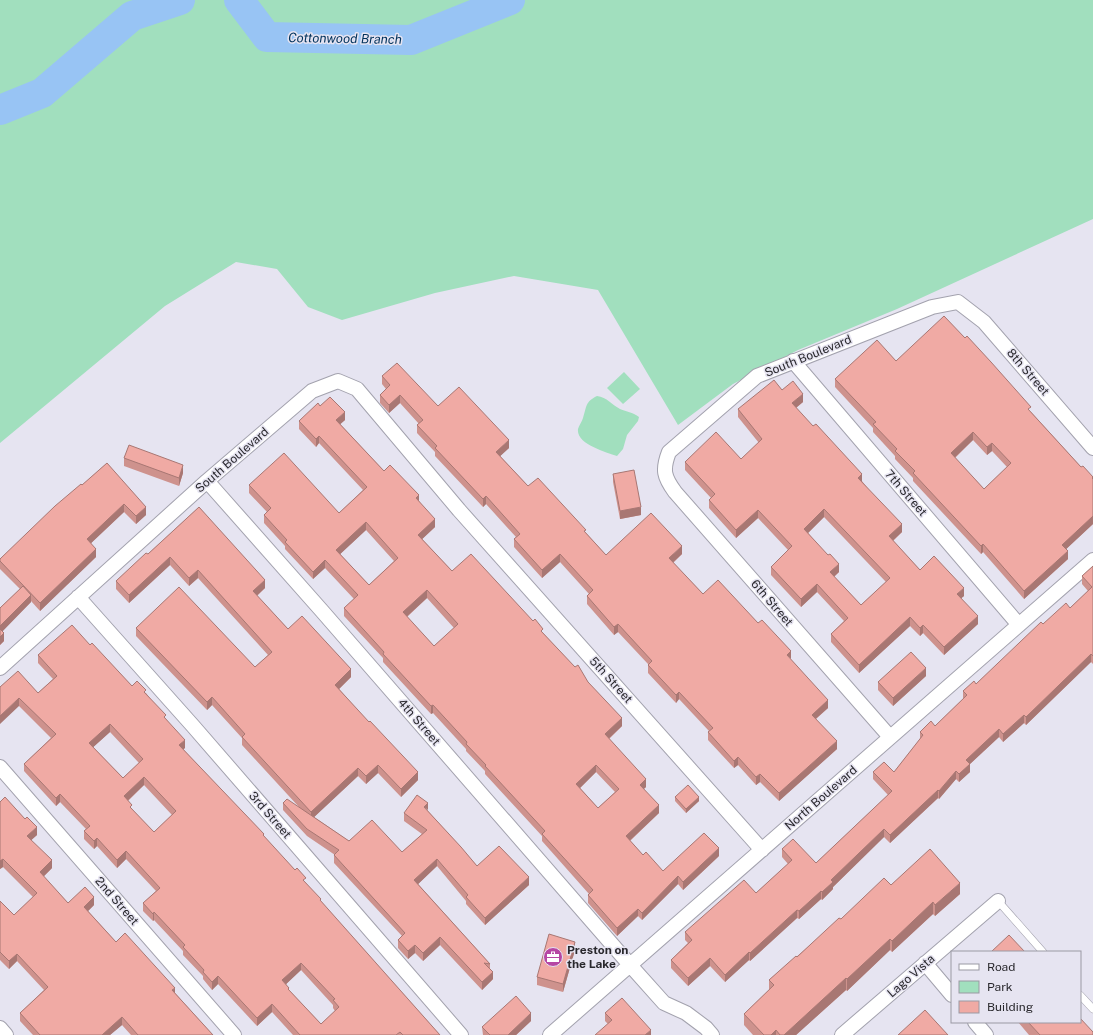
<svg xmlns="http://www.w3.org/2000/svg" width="1093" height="1035" font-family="'Public Sans',sans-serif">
<rect width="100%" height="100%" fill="#e6e4f1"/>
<path fill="#a1dfbe" d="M0 0H1093V219L897 309 798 350 733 384 678 425 598 290 514 276 435 293 342 320 308 307 277 269 236 262 165 306 0 443Z
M624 372 640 389 623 404 607 388Z
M597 396C607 397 612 405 620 409 627 412 632 412 639 417L638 421 627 435 623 449 617 456C606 452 576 444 578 429 579 425 582 422 583 418 587 406 585 402 597 396Z"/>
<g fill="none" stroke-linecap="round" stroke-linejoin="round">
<path stroke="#98c4f4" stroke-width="30" d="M239 0 267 37 411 40 510 0
M0 110 42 93 132 16 180 0"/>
<defs>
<path id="service" d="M998 901 1043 952
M1080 995 1093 1009"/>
<path id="minor" d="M793 361 1019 625
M207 481 322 611 630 965 664 1003 686 1013 706 1028 712 1035
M78 597 193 726 461 1035
M0 668 207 481 312 391 338 381 357 389 459 510 762 850
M890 737 675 492C664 477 662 470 669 452L757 376 932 307 958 302 984 322 1093 448
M0 767 234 1035
M925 963 952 995
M975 1022 986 1035
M0 1028 6 1035
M550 1035 1093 560
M842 1035 998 901"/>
</defs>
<use href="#service" stroke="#a3a2ae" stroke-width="8"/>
<use href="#minor" stroke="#a3a2ae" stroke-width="16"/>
<use href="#service" stroke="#fff" stroke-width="7"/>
<use href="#minor" stroke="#fff" stroke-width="14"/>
</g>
<path fill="#ce928d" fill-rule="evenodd" d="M896 361 1031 412 1081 467 1093 477V524L1066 549 1068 559 1024 599 983 552 981 554 913 481V478L895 459V456L873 432V428L835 387V379ZM973 440 987 455 992 451 1007 467 984 489 955 458Z
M382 376 438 406 509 448 500 456 528 486 586 533 606 555 682 554 673 563 703 594 790 659 828 708 816 719 837 749 779 801 760 782 756 785 738 765 734 768 708 740V732L709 731 679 699 676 703 648 673V664L618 632 614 635 587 604V596L589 594 560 562 542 578 514 547V539L516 537 486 504 483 507 435 456V452L417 433V425L419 424 400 403 389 413 380 403V395L386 389 382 384Z
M782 390 803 402 796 408 862 481 902 532 893 541 920 570 964 596 961 598 978 624 944 655 923 633 920 636 910 626 859 673 831 642V634L844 621 817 592 801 607 771 575V567L788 550 758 518 736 538 709 508V500L711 498 685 470V462L741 459 759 443 738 417V409ZM824 517 886 582 861 605 834 577 839 572 808 533Z
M320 406 345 420 340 424 384 471 419 501 435 527 422 539 452 571 543 633 588 682 622 726 609 739 646 787 644 789 659 813 630 841 643 855 663 871 719 856 683 890 678 884 642 920 638 916 617 936 588 903V895L589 894 542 841V836L485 774V771L466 751V749L433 713 431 714 383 662V658L344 616V608L354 599 325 568 313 579 285 549V546L264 523V515L267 512 249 493V485L339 513 363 490 319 443 316 447 299 429V421ZM366 530 394 561 369 585 340 554ZM427 598 454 628 434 646 407 617ZM596 772 615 792 598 808 580 788Z
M124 458 183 473 179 486 124 466Z
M107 463 146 515 136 524 124 512 91 543 96 557 40 611 31 601V602L2 631 4 641 0 645V608L20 589 0 569V559Z
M613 474 641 515 620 519 613 482Z
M199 507 265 588 257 596 288 629 351 677 339 689 418 780 401 797 378 773 366 784 358 776 314 817 349 841 402 852 422 834 404 821V813L427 810 477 866 529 885 485 925 466 904V901L437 866 418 884 490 964V969L493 979 482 990 440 945 423 961 415 953 408 959 398 948V940L402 936 334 863V855H335L307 836 283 810V803L299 807 242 745V738L212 705 207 710 136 636V628L255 667 268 655 198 578 189 586 170 565 129 603 116 589V581L148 554Z
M1093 566V664L1091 662 1026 725 1024 723 1003 742 999 737 970 764V772L959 782 956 779 939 799 938 798 890 843 884 837 833 887V889L822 900 821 899 799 919 797 918 750 961 749 960 725 982 710 966 688 986 671 968V960L688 943 685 940V932L756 893 788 864 782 857V849L816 863 888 795 873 779V772H894L920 739V732L935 726 963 699V691L976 684 1043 624 1070 608 1088 591 1082 584V576Z
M90 645 132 686 146 693 166 719 185 748 183 749 306 883 321 902 440 1035H293L272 1012 257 1026 218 984 212 990 203 979V976L183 955V951L154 920 153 921 143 911V903L156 891 126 859 117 868 97 846 94 849 84 839V831L86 829 60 802 56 806 24 771V764L51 738 0 687 38 693 53 679 38 663V655ZM110 732 139 763 123 778 93 747ZM144 785 172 815 154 832 132 810 128 801ZM301 970 333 1005V1008L335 1011 321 1024 289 990 286 984Z
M926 676 893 706 878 690V682Z
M675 797 699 801 686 813 675 801Z
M0 802 37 835 31 840 52 868 43 877 68 903 94 905 88 911 116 942 175 993 213 1035H131L122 1025 110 1035H33L20 1021V1013L44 990 17 961 9 969 0 960V901L14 915 33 897 3 867 0 869Z
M891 885 960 894 935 916 933 914 892 952 890 950 847 991 846 990 796 1035H753L744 1025V1014L769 990V980L841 919Z
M575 950 563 992 537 985V977Z
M605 1013 651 1035 608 1024 605 1021Z
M531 1021 516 1035H483L482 1027Z
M1018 1022H1080L1093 1035H1029Z"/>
<path fill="#a87773" d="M803 394V402L792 411V403Z
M400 395V403L389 413V405Z
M345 412V420L336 428V420Z
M973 432V440L951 461V453Z
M319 436V443L316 447V439Z
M509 440V448L496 460V452Z
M992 443V451L987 455V447Z
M183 465V473L179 486V478Z
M862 474V483L858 478Z
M419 495V503L416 498Z
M486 496V504L483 507V499Z
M124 504V512L87 547V539Z
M146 507V515L136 524V516Z
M641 507V515L620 519V511Z
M824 509V517L804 537V529Z
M758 510V518L736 538V530Z
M1093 516V524L1062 553V545Z
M435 519V527L418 543V535Z
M366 522V530L336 558V550Z
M902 524V532L889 544V536Z
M983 544V552L981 554V546Z
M682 546V554L669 566V558Z
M96 549V557L40 611V603Z
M1068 551V559L1024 599V591Z
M560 554V562L542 578V570Z
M170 557V565L129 603V595Z
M325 560V568L313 579V572Z
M839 564V572L830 580V572Z
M198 570V578L189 586V578Z
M265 580V588L253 599V591Z
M817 584V592L801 607V599Z
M964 588V596L957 602V594Z
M427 590V598L403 620V612Z
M31 595V602L0 634V626Z
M978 616V624L944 655V647Z
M910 617V626L859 673V665Z
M618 624V632L614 635V627Z
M923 625V633L920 636V628Z
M4 633V641L0 645V637Z
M791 651V659L787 655Z
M1091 654V662L1026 725V717Z
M926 668V676L893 706V698Z
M351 669V677L335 693V685Z
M679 692V699L676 703V695Z
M212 697V705L207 710V702Z
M19 698V706L0 724V716Z
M828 700V708L812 722V715Z
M433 705V713L431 714V706Z
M1024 715V723L1003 742V734Z
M622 718V726L605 742V734Z
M110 724V732L89 751V743Z
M999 729V737L970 764V772L959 782V774L966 760Z
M185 740V748L179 753V745Z
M837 741V749L779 801V793Z
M738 757V765L734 768V761Z
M378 765V773L366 784V776Z
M596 765V772L576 792V784Z
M358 768V776L311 820V812Z
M956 771V779L939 799V791Z
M418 772V780L401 797V789Z
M760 774V782L756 785V777Z
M144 777V785L124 804V796Z
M646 779V787L640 792V785Z
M938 790V798L890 843V835Z
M60 794V802L56 806V798Z
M699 797V801L686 813V809Z
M428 803V810L424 807Z
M659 805V813L626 844V836Z
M37 827V835L27 844V836Z
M884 829V837L833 887V889L822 900V892L831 880Z
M97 838V846L94 849V841Z
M719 848V856L683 890V882Z
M126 851V859L117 868V860Z
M3 859V867L0 869V861Z
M437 859V866L414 888V880Z
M52 860V868L40 880V872Z
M678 876V884L642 920V913Z
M529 877V885L485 925V918Z
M960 883V894L935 916V905Z
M821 891V899L799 919V911Z
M94 897V905L84 915V907Z
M933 902V914L892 952V941Z
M638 909V916L617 936V928Z
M797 910V918L750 961V953Z
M154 912V920L153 921V914Z
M440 937V945L423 961V953Z
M890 939V950L847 991V979Z
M575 942V950L563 992V984Z
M415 945V953L408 959V951Z
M749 952V960L725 982V975Z
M17 954V961L9 969V961Z
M710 958V966L688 986V978Z
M301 963V970L282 988V980Z
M493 972V979L482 990V982Z
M218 976V984L212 990V982Z
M846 978V990L796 1035H784Z
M175 988V995L172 990Z
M272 1004V1012L257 1026V1018Z
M531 1013V1021L516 1035H508Z
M122 1017V1025L110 1035H102Z
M651 1030V1035H645Z
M776 1030V1035H771Z"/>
<path fill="#f0aaa4" stroke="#a87773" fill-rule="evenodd" d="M944 316 965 338 967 336 991 362 1031 407 1028 409 1081 467 1083 466 1093 477 1092 478 1093 479V516L1062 545 1068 551 1024 591 983 544 981 546 913 473 915 471 895 451 897 449 873 424 876 422 835 379 877 340 896 361ZM973 432 987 447 992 443 1011 463 984 489 951 453Z
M397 363 438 406 459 387 509 440 496 452 528 486 538 478 586 530 584 531 606 555 651 513 682 546 669 558 703 594 718 580 758 623 762 620 791 651 787 655 828 700 812 715 837 741 779 793 760 774 756 777 738 757 734 761 708 732 713 728 679 692 676 695 648 665 652 661 618 624 614 627 587 596 593 590 560 554 542 570 514 539 520 534 486 496 483 499 435 448 437 446 417 425 423 420 400 395 389 405 380 395 390 385 382 376Z
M774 380 782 390 793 381 803 394 792 403 813 426 816 424 862 474 858 478 902 524 889 536 920 570 934 556 964 588 957 594 978 616 944 647 923 625 920 628 910 617 859 665 831 634 848 618 817 584 801 599 771 567 792 546 758 510 736 530 709 500 715 494 685 462 716 432 741 459 762 439 738 409ZM824 509 890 578 861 605 830 572 839 564 830 554 828 555 804 529Z
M330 397 345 412 336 420 384 471 390 465 419 495 416 498 435 519 418 535 452 571 471 554 533 621 535 619 543 629 541 631 575 667 578 665 588 682 622 718 605 734 646 779 640 785 659 805 626 836 643 855 646 852 663 871 704 833 719 848 683 882 678 876 642 913 638 909 617 928 588 895 593 890 542 834 545 831 485 766 486 765 466 744 467 742 433 705 431 706 383 654 384 652 344 608 358 595 325 560 313 572 285 542 287 540 264 515 271 508 249 485 284 453 339 513 367 487 319 436 316 439 299 421 318 403 320 406ZM366 522 398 558 369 585 336 550ZM427 590 458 624 434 646 403 612ZM596 765 619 789 598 808 576 784Z
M129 445 183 465 179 478 124 458Z
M107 463 146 507 136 516 124 504 87 539 96 549 40 603 0 561V559L55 506 81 484 82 485Z
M634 470 641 507 620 511 613 474Z
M199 507 265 580 253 591 288 629 302 616 351 669 335 685 369 722 370 721 418 772 401 789 378 765 366 776 358 768 311 812 242 737 245 734 212 697 207 702 136 628 179 587 255 667 272 652 198 570 189 578 170 557 129 595 116 581 146 553 148 554Z
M1093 566V656L1091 654 1026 717 1024 715 1003 734 999 729 966 760 970 764 959 774 956 771 939 791 938 790 890 835 884 829 831 880 833 882 822 892 821 891 799 911 797 910 750 953 749 952 725 975 710 958 688 978 671 960 692 940 685 932 744 880 756 893 792 860 782 849 793 839 816 863 892 791 873 772 884 762 894 772 923 735 920 732 931 721 935 726 967 695 963 691 974 681 976 684 1041 622 1043 624 1066 603 1070 608 1092 587 1082 576Z
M23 586 31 595 0 626V608Z
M72 625 90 645 92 643 132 686 137 681 146 690 144 692 166 715 164 717 185 740 179 745 264 834 263 835 295 870 297 868 306 878 303 880 321 899 320 900 440 1035H403L400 1032 396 1035H300L272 1004 257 1018 218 976 212 982 203 972 204 970 183 947 185 945 154 912 153 914 143 903 160 888 126 851 117 860 97 838 94 841 84 831 90 826 60 794 56 798 24 764 56 734 19 698 0 716V687L18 671 38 693 57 676 38 655ZM110 724 143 759 123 778 89 743ZM144 777 176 811 154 832 130 807 132 805 124 796ZM301 963 335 999 333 1000 339 1007 321 1024 288 989 289 988 282 980Z
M0 629 4 633 0 637Z
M911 652 926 668 893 698 878 682Z
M688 785 699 797 686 809 675 797Z
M417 795 428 803 424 807 461 847 477 866 499 846 529 877 485 918 466 897 468 895 437 859 414 880 490 964 484 963 493 972 482 982 440 937 423 953 415 945 408 951 398 940 405 933 334 855 339 850 307 829 283 803 287 799 349 841 372 820 402 852 427 830 404 813Z
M5 797 25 819 27 817 37 827 27 836 52 860 40 872 68 903 85 887 94 897 84 907 116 942 125 933 175 988 172 990 213 1035H138L122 1017 102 1035H40L20 1013 48 987 17 954 9 961 0 952V901L14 915 37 893 3 859 0 861V802Z
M930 849 960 883 935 905 933 902 892 941 890 939 847 979 846 978 784 1035H780L776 1030 771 1035H764L744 1014 774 985 769 980 796 956 797 957 839 918 841 919 884 878 891 885Z
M549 934 575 942 563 984 537 977Z
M1009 935 1025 952H991Z
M516 996 531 1013 508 1035H490L482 1027Z
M622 998 651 1030 645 1035H595L612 1020 605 1013Z
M925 1010 948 1035H898Z
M1080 1018 1093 1032V1035H1040L1028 1022H1080Z"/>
<defs>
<symbol id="office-disc" viewBox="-11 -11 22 22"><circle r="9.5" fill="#b647a4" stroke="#e6e4f1"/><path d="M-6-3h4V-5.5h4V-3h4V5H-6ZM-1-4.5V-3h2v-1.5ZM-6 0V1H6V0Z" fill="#fff"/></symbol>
</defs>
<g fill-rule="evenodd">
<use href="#office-disc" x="542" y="946" width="22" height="22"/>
</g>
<g text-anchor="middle" stroke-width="3" stroke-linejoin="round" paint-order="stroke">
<g font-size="12" fill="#29282d" stroke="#e6e4f1">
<text transform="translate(808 356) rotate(-22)" y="4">South Boulevard</text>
<text transform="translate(1028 372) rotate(49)" y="4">8th Street</text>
<text transform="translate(232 460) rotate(-41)" y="4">South Boulevard</text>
<text transform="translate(906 493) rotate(49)" y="4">7th Street</text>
<text transform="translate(772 603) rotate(49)" y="4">6th Street</text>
<text transform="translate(611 680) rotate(48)" y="4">5th Street</text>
<text transform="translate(419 722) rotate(49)" y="4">4th Street</text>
<text transform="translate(821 798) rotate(-41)" y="4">North Boulevard</text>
<text transform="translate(270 815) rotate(49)" y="4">3rd Street</text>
<text transform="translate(117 901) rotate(49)" y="4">2nd Street</text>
<text transform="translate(911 976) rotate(-41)" y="4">Lago Vista</text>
</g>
<g font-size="12" font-weight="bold" fill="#29282d" stroke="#e6e4f1" text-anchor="start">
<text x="567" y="954">Preston on<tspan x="567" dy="14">the Lake</tspan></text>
</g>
<g font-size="13" font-style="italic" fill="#00325c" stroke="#e6e4f1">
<text transform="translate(345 38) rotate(1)" y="5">Cottonwood Branch</text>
</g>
</g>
<rect x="951" y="951" width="130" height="72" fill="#e6e4f1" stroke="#9a99a3"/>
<rect x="959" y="964" width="20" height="6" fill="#ffffff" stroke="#9a99a3"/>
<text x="987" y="971" font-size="12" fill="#29282d">Road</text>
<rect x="959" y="981" width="20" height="12" fill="#a1dfbe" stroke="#9a99a3"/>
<text x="987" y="991" font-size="12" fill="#29282d">Park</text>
<rect x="959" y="1001" width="20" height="12" fill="#f0aaa4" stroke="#9a99a3"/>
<text x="987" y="1011" font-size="12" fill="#29282d">Building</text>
</svg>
